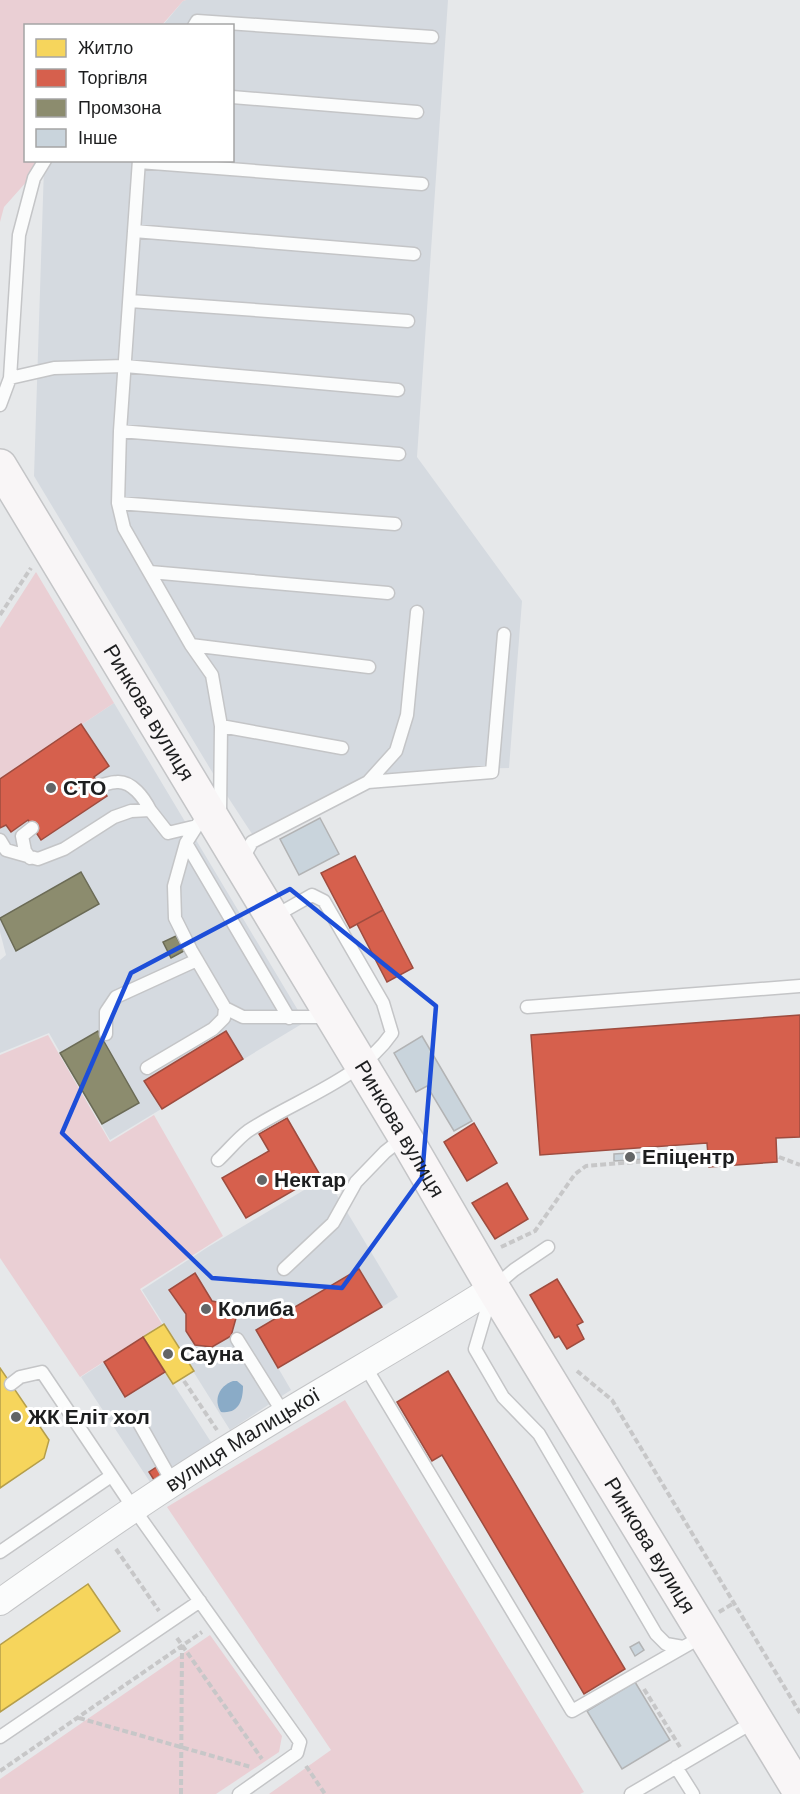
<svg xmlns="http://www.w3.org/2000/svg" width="800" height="1794" font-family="'DM Sans',sans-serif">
<rect width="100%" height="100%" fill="#e6e8ea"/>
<path fill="#d5dae0" d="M186 0H448L417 457 522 601 509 768 426 770 368 782 258 843 220 785 34 476 44 167 50 160H232V26L163 25 183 1Z
M114 703 305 1022 110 1140 49 1033 0 1053V960L6 955 0 932V779Z
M326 1177 398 1297 382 1307 359 1269 256 1330 291 1390 230 1430 142 1290 208 1247Z
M143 1337 211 1442 150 1482 81 1377Z"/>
<path fill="#eacfd4" d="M0 0H186L183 1 162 25 26 26V160L45 161 4 207 0 222Z
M36 572 114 703 0 779V628Z
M48 1035 110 1142 154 1115 223 1236 140 1289 162 1324 80 1377 0 1258V1055Z
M345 1400 584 1792 580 1794H269L331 1750 167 1507Z
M210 1635 282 1736 279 1752 216 1794H0V1779Z"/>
<path fill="#8aabc7" d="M233 1381H237L243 1386C243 1400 239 1414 221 1412 213 1400 219 1386 233 1381Z"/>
<path fill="#f6d55c" stroke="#b59e4a" stroke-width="1.5" d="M164 1324 194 1371 173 1384 143 1337Z
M0 1368 49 1440 44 1458 0 1488Z
M88 1584 120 1631 0 1712V1645Z"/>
<path fill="#d6604d" stroke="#9e4c3f" stroke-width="1.5" d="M81 724 109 766 94 777 107 796 41 840 28 820 11 832 6 825 0 828V779Z
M355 856 383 910 350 928 321 873Z
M383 910 413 968 387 982 357 924Z
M800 1015V1137L776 1138 777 1162 709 1167 707 1143 540 1155 531 1035Z
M226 1031 243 1059 162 1109 144 1081Z
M287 1118 320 1175 246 1218 222 1178 269 1151 259 1134Z
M474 1123 497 1163 467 1181 444 1142Z
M507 1183 528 1219 495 1239 472 1203Z
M359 1269 382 1307 278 1368 256 1330Z
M195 1273 212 1301 227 1304 236 1318 231 1336 212 1347 195 1345 186 1331V1314L169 1290Z
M557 1279 583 1322 577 1325 584 1339 567 1349 559 1336 555 1338 530 1295Z
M143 1337 165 1372 125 1397 104 1362Z
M448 1371 625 1669 584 1694 442 1455 432 1461 397 1402Z
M158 1466 162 1474 154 1480 149 1472Z"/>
<path fill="#8c8c6e" stroke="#6b6b56" stroke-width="1.5" d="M81 872 99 904 16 951 0 918Z
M176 936 184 951 171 958 163 942Z
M98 1031 139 1103 102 1124 60 1053Z"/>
<path fill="#c9d4dc" stroke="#b2b3b4" stroke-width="1.5" d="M320 818 339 854 299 875 280 839Z
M422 1036 472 1121 454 1131 427 1086 416 1092 394 1053Z
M646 1152V1159L614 1161V1154Z
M639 1642 644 1650 635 1656 630 1647Z
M635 1682 670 1740 622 1769 587 1711Z"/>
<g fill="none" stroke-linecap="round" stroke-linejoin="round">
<defs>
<path id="lane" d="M194 26 197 21 432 37
M232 97 417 112
M139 160 120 431 118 503 124 528 191 645 212 675 221 726 220 815
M139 162 422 184
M134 231 414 254
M130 301 408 321
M10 378 19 235 34 178 45 160
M0 405 10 378 54 368 125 366 398 390
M120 431 399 454
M118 503 395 524
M150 572 388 593
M191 645 369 667
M221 726 342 748
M368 782 492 772 504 634
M102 785C106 784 112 782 117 782 132 781 144 798 150 810
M205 813 186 843 174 886 175 918 191 950 225 1008 243 1017H329
M0 840 6 850 38 859 64 849 114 817 131 811 150 810 168 833 197 826
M186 843 289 1018
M30 858 25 851 22 836 32 828
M242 860 252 842 368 782 396 751 407 715 417 612
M527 1007 800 986
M106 1034V1012L116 997 197 960
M147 1068 213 1029 224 1018 225 1008
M218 1160C228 1151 237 1139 248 1131 295 1100 360 1080 392 1033L383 1003 324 901 312 895 273 917
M548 1247 514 1270 493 1288 475 1349 503 1397 539 1434 656 1634 666 1644 683 1647
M284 1269 333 1223 356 1182 385 1152 404 1137
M237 1339 284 1414
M365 1366 572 1711 703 1636
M11 1384 20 1377 42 1372 134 1509 300 1742 297 1753 239 1794
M138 1421 173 1483
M0 1552 111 1476
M0 1737 200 1601
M676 1767 693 1794
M631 1794 755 1721"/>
<g id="street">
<path id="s1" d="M0 1602C57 1562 114 1521 173 1483 277 1414 388 1355 493 1288"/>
</g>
<g id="secondary">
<path id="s2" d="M0 466 405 1137 493 1288 800 1792"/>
</g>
</defs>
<use href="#lane" stroke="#c4c5c7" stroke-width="15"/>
<use href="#street" stroke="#c4c5c7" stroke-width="28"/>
<use href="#secondary" stroke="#c4c5c7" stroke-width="36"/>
<path stroke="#c7c7c8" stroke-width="4" stroke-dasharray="6 3" stroke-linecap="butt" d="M0 615 31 568
M779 1157 800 1165
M501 1247 535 1231 575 1174 586 1166 708 1156
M577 1371 612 1400 800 1713
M184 1381 217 1430
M116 1549 159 1611
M719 1612 734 1603
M177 1638 262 1759
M644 1689 680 1747
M79 1718 251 1767
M306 1766 325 1794
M0 1771 202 1632
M181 1794 182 1647"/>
<use href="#lane" stroke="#fbfcfc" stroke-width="12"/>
<use href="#street" stroke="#fbfcfc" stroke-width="26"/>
<use href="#secondary" stroke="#f9f6f7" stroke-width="33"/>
</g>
<path fill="none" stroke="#1d4ed8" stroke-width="4.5" stroke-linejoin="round" d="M290 889 436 1006 422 1177 342 1288 212 1278 62 1133 131 973Z"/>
<g fill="#636566" stroke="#fff" stroke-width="2">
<circle cx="51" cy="788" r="6"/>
<circle cx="630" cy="1157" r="6"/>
<circle cx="262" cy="1180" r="6"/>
<circle cx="206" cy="1309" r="6"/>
<circle cx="168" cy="1354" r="6"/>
<circle cx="16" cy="1417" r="6"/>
</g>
<g text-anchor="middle" stroke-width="6" stroke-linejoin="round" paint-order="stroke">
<g font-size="21" fill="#1d1e1f" stroke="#fff">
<text dy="7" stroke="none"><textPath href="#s2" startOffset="288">Ринкова вулиця</textPath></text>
<text dy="7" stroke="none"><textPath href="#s2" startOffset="774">Ринкова вулиця</textPath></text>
<text dy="7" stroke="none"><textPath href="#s1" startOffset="292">вулиця Малицької</textPath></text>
<text dy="7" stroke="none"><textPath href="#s2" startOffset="1260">Ринкова вулиця</textPath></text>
</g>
<g font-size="21" font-weight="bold" fill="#1d1e1f" stroke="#fff" text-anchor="start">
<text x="63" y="795">СТО</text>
<text x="642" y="1164">Епіцентр</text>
<text x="274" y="1187">Нектар</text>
<text x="218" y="1316">Колиба</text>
<text x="180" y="1361">Сауна</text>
<text x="28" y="1424">ЖК Еліт хол</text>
</g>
</g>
<rect x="24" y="24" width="210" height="138" fill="#ffffff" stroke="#a5a5a5" stroke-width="1.5"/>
<rect x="36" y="39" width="30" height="18" fill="#f6d55c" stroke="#a5a5a5" stroke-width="1.5"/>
<text x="78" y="54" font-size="18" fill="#1d1e1f">Житло</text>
<rect x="36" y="69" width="30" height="18" fill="#d6604d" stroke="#a5a5a5" stroke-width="1.5"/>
<text x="78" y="84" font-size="18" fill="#1d1e1f">Торгівля</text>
<rect x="36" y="99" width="30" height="18" fill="#8c8c6e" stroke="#a5a5a5" stroke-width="1.5"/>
<text x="78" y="114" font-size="18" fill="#1d1e1f">Промзона</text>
<rect x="36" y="129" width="30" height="18" fill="#c9d4dc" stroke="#a5a5a5" stroke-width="1.5"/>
<text x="78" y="144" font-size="18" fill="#1d1e1f">Інше</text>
</svg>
